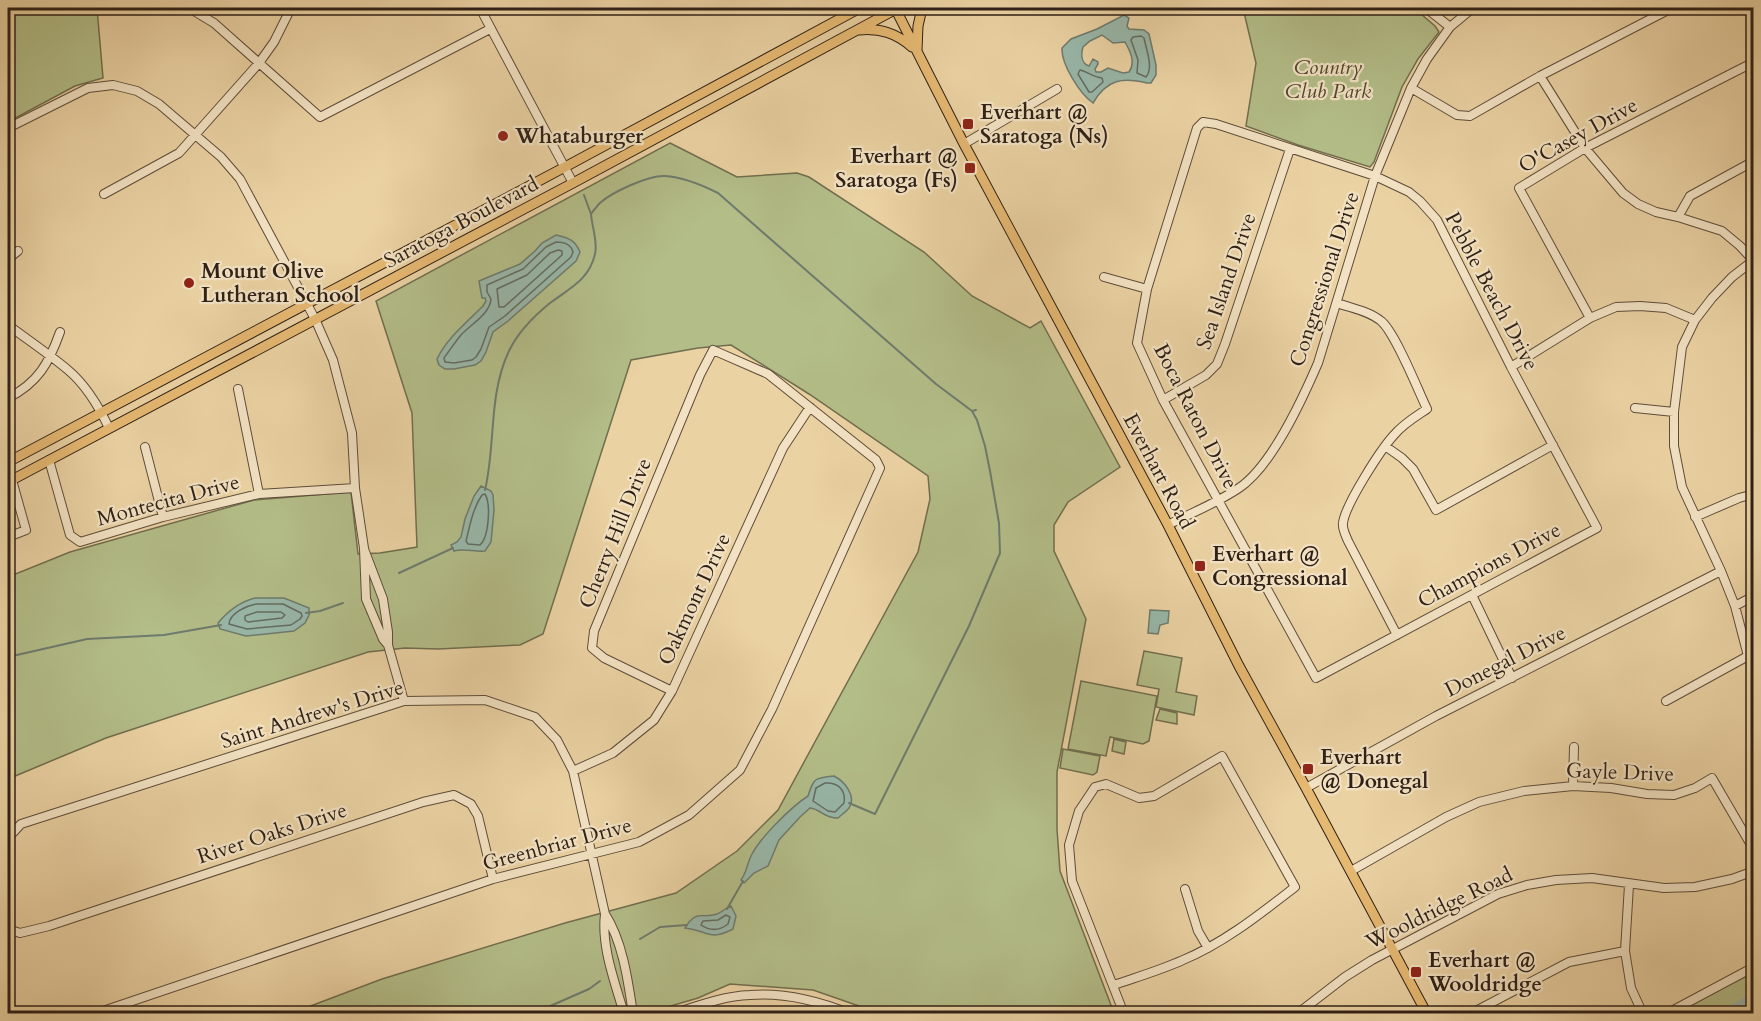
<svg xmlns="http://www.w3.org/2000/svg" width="1761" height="1021" font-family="Cardo,serif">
<rect width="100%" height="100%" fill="#ebd2a3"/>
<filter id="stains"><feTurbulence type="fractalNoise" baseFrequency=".00333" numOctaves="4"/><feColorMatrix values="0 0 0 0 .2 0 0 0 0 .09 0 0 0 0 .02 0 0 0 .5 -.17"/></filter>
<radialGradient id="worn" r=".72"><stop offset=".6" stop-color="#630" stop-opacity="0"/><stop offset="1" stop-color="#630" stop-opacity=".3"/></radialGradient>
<path fill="#b3bd88" stroke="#716e4f" stroke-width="1.5" d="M8 8H97L103 78 75 86 8 122Z
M1243 8H1414L1435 26 1439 32 1418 59 1402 87 1374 162 1370 167 1298 145 1246 126 1256 63Z
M670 143 737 177 797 173 809 177 924 252 972 296 1030 328 1041 321 1120 467 1068 502 1054 525V551L1086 619 1057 772V829L1060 871 1114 1013H874L859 1006 813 990 730 984 698 998 647 1013H292L382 979 565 923 676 893 737 851 778 810 918 552 930 499 928 476 809 394 731 345 698 348 631 360 543 634 520 645 438 649 405 648 368 652 106 738 8 779V577L70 552 254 500 351 492 358 554 380 553 417 547 412 413 376 301Z
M1144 651 1182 658 1176 692 1197 696 1194 715 1156 707 1159 689 1137 685Z
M1081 681 1157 696 1149 741 1143 744 1110 737 1106 756 1068 749Z
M1160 709 1177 713V724L1156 720Z
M1114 739 1126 742 1124 754 1112 751Z
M1063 749 1100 756 1097 772 1093 775 1060 768Z
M1753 972V1013H1676Z"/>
<path fill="#98b7a9" stroke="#6e7b6e" stroke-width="1.5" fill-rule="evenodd" d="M1124 15 1129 18 1127 26 1129 29 1144 30 1149 34 1156 65V75L1151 83H1147C1123 77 1107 79 1093 103 1080 94 1061 64 1062 48L1071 39 1097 29ZM1102 35 1113 43 1125 42C1130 51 1136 62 1129 72L1123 73 1108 68 1101 72H1096L1095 69 1098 64V62L1093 59 1089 66C1081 63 1081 54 1083 47L1090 41Z
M556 235C569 238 575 240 580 252L576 261 508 321 493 332 486 352 481 361 475 365 454 369H445L439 365 437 359C447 338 466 323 483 306L486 301 485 298H482L479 281 520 264 535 251 542 243Z
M481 486 491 491 493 495 494 510 491 542 485 551C474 552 464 548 454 551L451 545 457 542 461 537 465 519 474 496Z
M255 598H284L309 608V615L305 623 294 631 246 636 220 629 218 623C228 611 239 602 255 598Z
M1150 610 1169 611 1168 623 1160 625 1158 634 1148 633Z
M834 776C844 781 857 796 849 808 846 812 841 815 838 818 823 818 821 809 810 808L800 817 779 840 768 866 754 873 744 883 741 880C747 872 747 863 752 854 761 837 791 807 808 796 814 778 814 778 834 776Z
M731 906 736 916 733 929C708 942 708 930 685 928 696 909 703 919 717 914 722 912 726 908 731 906Z"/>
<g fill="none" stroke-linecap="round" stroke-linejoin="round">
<path stroke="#646c60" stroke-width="1.5" d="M1141 36 1144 38C1146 49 1154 68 1146 77L1137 73 1138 60 1131 40 1133 37Z
M1080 70C1088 72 1093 77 1102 78L1103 82 1092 92H1089L1078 74Z
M556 242C564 242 571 244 573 252L571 257 505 316 489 327 481 349 476 357 472 360 454 363 445 362 444 358C450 350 455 342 461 335 471 324 490 314 491 299L487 292V285L523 269 546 247Z
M558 250 562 251V255L504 307H499L497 289 527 275 550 253Z
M485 494C491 504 489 537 480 545L468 544 466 541C470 525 473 508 482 495Z
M256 604H283L301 613 302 616 300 619 291 625 247 629 229 624C230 613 246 606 256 604Z
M257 612H281L285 615 282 618 248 622 245 620V616Z
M825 783C838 782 846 790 844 803L835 812 828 811 813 801 816 788Z
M726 915 730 917 728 924C719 931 710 931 701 925L703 921 718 920Z"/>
<path stroke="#6e7b6e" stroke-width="2" d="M584 195 591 214
M485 490C496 444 488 395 509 351 518 332 534 316 550 303 570 288 589 280 595 254 598 242 592 227 591 214 594 210 597 206 600 203 612 192 649 175 665 176 683 177 702 185 718 193L936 384 972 411
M399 573 453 548
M306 613 320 611 343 603
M8 657 87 639 164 635 221 625
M849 803 875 814 969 626 1000 553 999 523 990 471 985 446 977 420 972 411 976 410
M727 909 743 881
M640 939 660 927 687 925
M498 1014 523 1008 548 1007 589 989 600 981"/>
<path stroke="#98b7a9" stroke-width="8" d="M1722 1014 1754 997"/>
<defs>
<path id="minor" d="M189 8 214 23 320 117 490 29
M480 8 573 183
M1426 8 1450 27
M1540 76 1585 148 1623 193 1638 204 1656 212 1678 217 1722 231 1740 246 1753 260
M1411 88 1457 115 1470 116 1540 76 1672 8
M1203 122 1216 124 1375 176 1409 192 1420 201 1437 220 1511 367 1597 528 1316 678 1163 400 1137 343 1147 289 1197 128Z
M8 128 88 88 113 85 137 91 159 104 221 157 240 179 315 319 333 360 352 433 355 488 364 548 366 599 383 639 388 645
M964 144 1057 89
M104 194 179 153 259 63 274 42 291 8
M1678 217 1690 196 1754 161
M8 259 18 251
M1754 260 1732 277 1712 298 1695 320 1682 347 1674 412V446L1682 487 1721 571 1735 606 1748 656 1754 667
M1104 277 1147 289
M1337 303C1351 308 1369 311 1381 321 1395 332 1418 390 1427 409 1415 417 1403 424 1394 435 1381 449 1345 505 1343 523 1342 529 1346 536 1348 541L1397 635
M1590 318 1519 188 1585 148 1754 62
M8 325C28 340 49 354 68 370 86 385 99 407 109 428
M1511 367 1590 318 1616 307 1640 306 1666 308 1695 320
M238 389 259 494
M8 398C38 383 49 363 60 332
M1163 400 1206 375 1217 364 1225 344 1290 149
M1635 408 1674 412
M1385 446 1402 458 1413 469 1436 510 1553 445
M145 447 163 517
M49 460 70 535 80 542 163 517 259 494 355 488
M1695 517 1739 498 1754 494
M1168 525C1191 513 1217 503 1239 488 1272 466 1302 400 1318 363L1375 176 1411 88 1427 59 1450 27 1473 8
M8 537 26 530 12 480
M364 549 383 599 388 632V645L404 701
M1472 595 1512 678
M1735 606 1754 596
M1666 701 1748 656
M573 771 613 753 654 720 672 691 783 448 810 407
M1573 786 1574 747
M1306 788 1436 716 1721 571
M8 838 21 824 404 701 485 700 535 717 557 740 573 771 605 914C623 942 628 981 633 1014
M1351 871 1446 817 1479 802 1524 791 1573 786 1611 788 1647 794 1674 795 1695 788 1712 778 1754 850
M1629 885 1625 951 1631 988 1643 1014
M1185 889 1198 931 1208 948
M605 914C601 947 615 982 624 1014
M8 929 20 933 49 926 423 802 454 795 471 804 478 816 493 879
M1114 985C1137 977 1161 970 1183 960 1224 943 1260 914 1295 887L1222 756 1154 796 1139 798 1106 784 1095 787 1079 811 1069 845 1072 881 1124 1014
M94 1014 493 879 639 842 689 815 740 770 772 709 880 468 876 460 768 374 713 350 700 375 594 631 592 648 604 658 672 691
M672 1014C697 1006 723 996 750 995 785 992 819 1001 851 1014
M1297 1014 1345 977 1372 960 1498 894 1527 885 1556 880 1592 878 1664 888 1695 887 1732 879 1754 871
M1470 1014 1569 962 1625 951
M1666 1014 1754 967"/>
<path id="major" d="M895 8 964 144 1168 525 1239 666 1306 788 1427 1014
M859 30C880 28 896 33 912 47
M917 50 918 26 922 8
M8 462 565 167 860 8
M8 482 573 183 898 8"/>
</defs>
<use href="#minor" stroke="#5e4c39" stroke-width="10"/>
<use href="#major" stroke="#2f2016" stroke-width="11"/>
<use href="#minor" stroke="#f2e2c3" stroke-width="8"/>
<use href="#major" stroke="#e6b972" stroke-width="9"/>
</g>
<g fill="#8f2418" stroke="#f2e2c3" stroke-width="2">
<rect x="962" y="118" width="12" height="12" rx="3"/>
<circle cx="503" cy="136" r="6"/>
<rect x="964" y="162" width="12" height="12" rx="3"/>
<circle cx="189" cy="283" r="6"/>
<rect x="1194" y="560" width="12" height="12" rx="3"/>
<rect x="1302" y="763" width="12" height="12" rx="3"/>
<rect x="1410" y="966" width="12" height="12" rx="3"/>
</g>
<g text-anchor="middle" stroke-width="4.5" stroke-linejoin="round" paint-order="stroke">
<g font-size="21" font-style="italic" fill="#504732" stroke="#f2e2c3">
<text x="1328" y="74">Country<tspan x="1328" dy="24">Club Park</tspan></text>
</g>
<g font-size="21" font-weight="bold" fill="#2f2016" stroke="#f2e2c3" text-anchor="start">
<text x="980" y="119">Everhart @<tspan x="980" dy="24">Saratoga (Ns)</tspan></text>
<text x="515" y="143">Whataburger</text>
<text x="958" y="163" text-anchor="end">Everhart @<tspan x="958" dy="24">Saratoga (Fs)</tspan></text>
<text x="201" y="278">Mount Olive<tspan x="201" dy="24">Lutheran School</tspan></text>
<text x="1212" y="561">Everhart @<tspan x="1212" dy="24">Congressional</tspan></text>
<text x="1320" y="764">Everhart<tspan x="1320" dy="24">@ Donegal</tspan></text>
<text x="1428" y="967">Everhart @<tspan x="1428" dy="24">Wooldridge</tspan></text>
</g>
<g font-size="21" fill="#2f2016" stroke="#f2e2c3">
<text transform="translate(1578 135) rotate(-29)" y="7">O'Casey Drive</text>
<text transform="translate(461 222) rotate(-28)" y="7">Saratoga Boulevard</text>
<text transform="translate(1324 279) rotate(-72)" y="7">Congressional Drive</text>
<text transform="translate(1226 281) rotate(-71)" y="7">Sea Island Drive</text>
<text transform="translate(1492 291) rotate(62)" y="7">Pebble Beach Drive</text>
<text transform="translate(1196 416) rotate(63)" y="7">Boca Raton Drive</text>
<text transform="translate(1159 471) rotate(62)" y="7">Everhart Road</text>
<text transform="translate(168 500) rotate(-15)" y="7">Montecita Drive</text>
<text transform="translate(615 533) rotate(-68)" y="7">Cherry Hill Drive</text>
<text transform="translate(1489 565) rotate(-28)" y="7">Champions Drive</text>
<text transform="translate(694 599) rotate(-65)" y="7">Oakmont Drive</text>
<text transform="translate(1505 661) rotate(-27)" y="7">Donegal Drive</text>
<text transform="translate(312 714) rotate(-17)" y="7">Saint Andrew's Drive</text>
<text transform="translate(1620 772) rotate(2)" y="7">Gayle Drive</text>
<text transform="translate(272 833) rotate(-18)" y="7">River Oaks Drive</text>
<text transform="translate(557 844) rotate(-15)" y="7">Greenbriar Drive</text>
<text transform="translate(1439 908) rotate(-26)" y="7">Wooldridge Road</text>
</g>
</g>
<rect width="1761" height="1021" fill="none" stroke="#ebd2a3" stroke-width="30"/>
<rect x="9" y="9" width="1743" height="1003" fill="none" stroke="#2f2016" stroke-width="3"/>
<rect x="15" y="15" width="1731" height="991" fill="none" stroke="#2f2016" stroke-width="1.5"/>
<rect width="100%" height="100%" filter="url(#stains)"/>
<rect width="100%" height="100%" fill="url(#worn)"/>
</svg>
